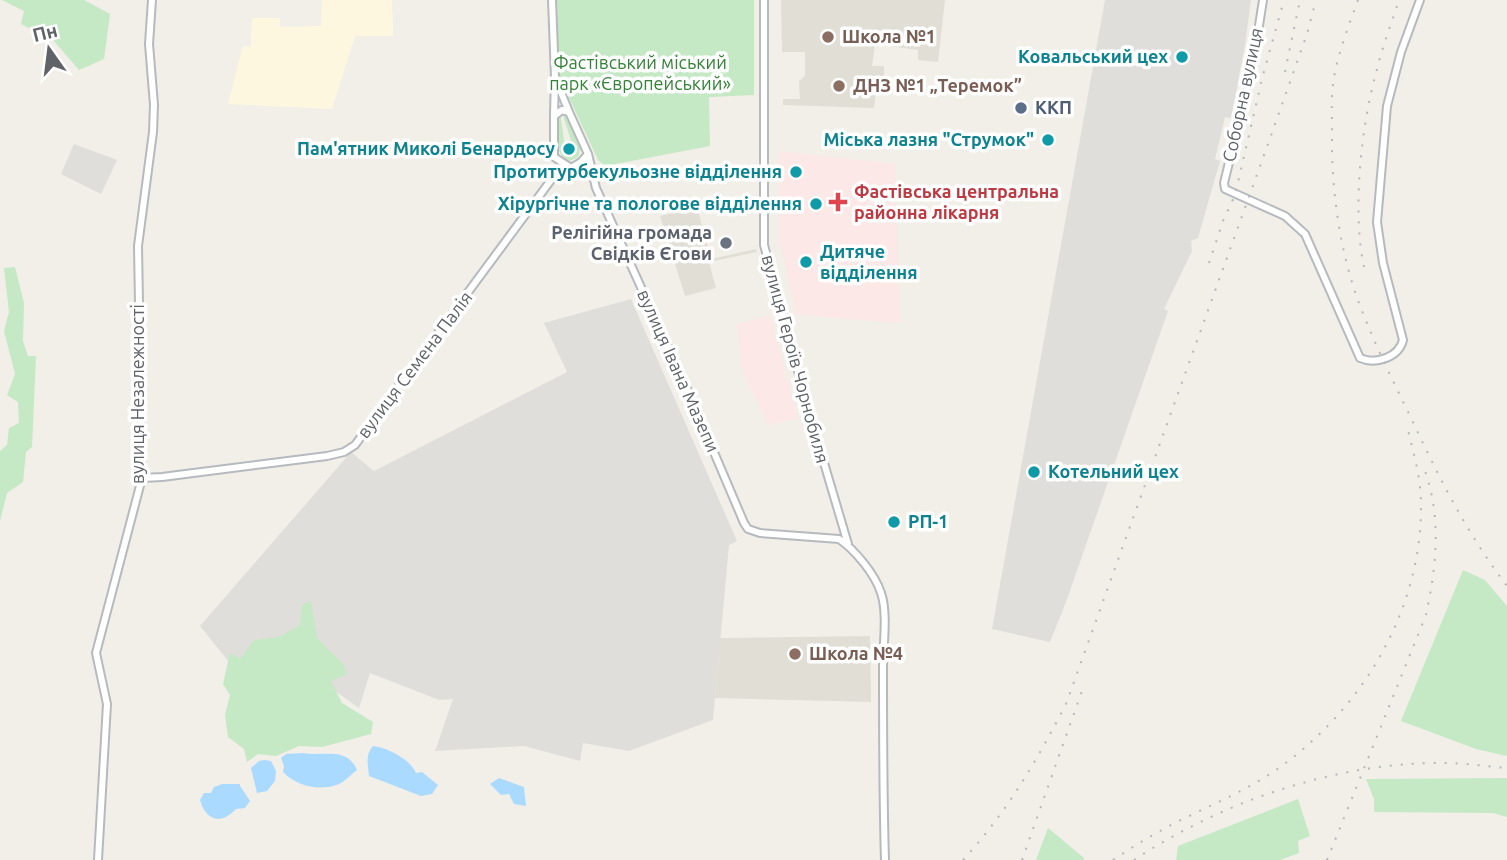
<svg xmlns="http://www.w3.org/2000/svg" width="1507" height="860" font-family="Ubuntu,sans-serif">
<rect width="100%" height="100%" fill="#f1efe8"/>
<path fill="#fef7e0" d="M322 0H392L393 36H355L332 109 228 104 243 46 250 47 251 45 252 18H280V27L321 26Z"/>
<path fill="#e0deda" d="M1105 0H1251L1245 45 1231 118 1225 117 1215 159 1220 161 1198 238 1191 241 1192 251 1164 309 1168 311 1066 602 1050 642 992 629Z
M74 144 117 160 101 194 61 174Z
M631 299 737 541 729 545 713 720 629 751 583 743 580 761 524 746 435 751 453 699 439 700 370 673 359 708 328 686 233 667 200 626 351 452 374 471 567 372 544 323Z"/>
<path fill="#e1ded6" d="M781 0H945L938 62 918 60V50L875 44 872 66H884V76L880 78 876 91 874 108 783 105V99H800L799 81 805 76V52H782Z
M697 207 711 259 756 249 757 252 709 262 716 288 685 296 660 216Z
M870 636 871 702 715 698 720 638Z"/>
<path fill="#fce8e6" d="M779 151 895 164 900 323 797 315 779 241Z
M770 315 798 419 768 425 742 369 737 324Z"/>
<path fill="#c5e8c5" d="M2 0H84L110 14 104 59 79 70 53 40 21 24 24 11Z
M557 0H754V95L709 97 710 146 605 166 598 160 559 76Z
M560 112 566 155 575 153 562 112 566 114 581 147 578 157 570 161C552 154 557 132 557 116Z
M15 267 24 303 23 341 28 356H36L32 447 26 452 23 482 7 493 0 521V451L7 445 9 428 19 423 18 402 7 395 15 374 4 331 9 312 4 268Z
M1463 570 1485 580 1507 606V756L1476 749 1401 721Z
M311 601 317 638 344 665 347 674 331 681 342 703 373 722 371 734 322 747 299 746 276 756 258 754 247 762 244 749 228 737 225 715 230 695 223 684 230 653 240 659 254 640 279 637 300 625 302 605Z
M1507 778V817L1493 813 1374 812V799L1366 779Z
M1298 799 1310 836 1298 841 1299 853 1280 860H1176L1178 846Z
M1048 828 1084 858 1083 860H1036Z"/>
<path fill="#aadaff" d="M373 746C388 748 410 759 416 773L422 772 438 785 432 794 421 796 369 776C368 764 365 755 373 746Z
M303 753C322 757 347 746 357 770 351 774 346 781 339 784 321 792 296 786 283 772L284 766 281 758 286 754Z
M265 760 271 761 276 771 275 781 267 791 257 793 251 768 259 761Z
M499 778 524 787 526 806 514 804 509 794 501 795 490 784Z
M222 784H240V786L250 801 245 808 236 809C221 825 206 821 200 800L204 793H211L214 787Z"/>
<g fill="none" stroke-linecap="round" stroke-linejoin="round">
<defs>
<path id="secondary" d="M552 0 555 77 554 115
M764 0V245L811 419 848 544
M1263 0 1253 64 1224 183 1225 189 1285 216 1305 234 1360 358C1376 365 1399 357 1403 340L1383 263 1377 222 1387 106 1401 52 1420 0
M557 82 569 112
M588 154 581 162 571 168 554 157V116L562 110 569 112 588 154 596 188 688 391 744 523 748 529 760 533 839 539C855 550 875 574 881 593 888 613 883 645 883 667 883 732 883 796 885 860
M142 478 162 477 327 456 344 452 355 445 554 176 562 170 571 168
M98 860 107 704 96 653 142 478 138 246 153 132 154 105 149 44 152 0"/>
</defs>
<use href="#secondary" stroke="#b6babf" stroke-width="10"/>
<use href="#secondary" stroke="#fff" stroke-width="6"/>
<path stroke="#b6b7b8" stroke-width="2" stroke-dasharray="2 9" stroke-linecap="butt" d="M1358 0C1349 25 1339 50 1334 77 1331 94 1332 112 1332 130 1331 187 1339 249 1359 303 1374 343 1393 381 1412 420 1439 478 1468 535 1507 586
M1285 72 1300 0
M1209 263 1223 221 1235 195 1263 75 1284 0
M1364 267C1352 212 1361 127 1376 73 1382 48 1391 24 1399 0
M963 860C1007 812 1036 762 1066 704L1268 144 1307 34 1316 0
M1022 860 1083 688
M1113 860C1134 846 1155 833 1177 822 1211 805 1245 791 1276 770 1362 710 1422 610 1421 504 1421 478 1413 451 1407 426
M1134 860C1220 803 1329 765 1432 763 1457 762 1482 766 1507 768
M1327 860 1426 615C1436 568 1442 519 1425 471"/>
</g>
<g fill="#8d6e63" stroke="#fff" stroke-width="2.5">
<circle cx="828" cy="37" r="7"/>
<circle cx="839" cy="86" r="7"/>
<circle cx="795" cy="654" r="7"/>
</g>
<g fill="#0f9aa8" stroke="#fff" stroke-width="2.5">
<circle cx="1182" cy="57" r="7"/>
<circle cx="1048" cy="140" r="7"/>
<circle cx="569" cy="149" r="7"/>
<circle cx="796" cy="172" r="7"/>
<circle cx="816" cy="204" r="7"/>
<circle cx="806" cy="262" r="7"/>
<circle cx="1034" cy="472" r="7"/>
<circle cx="894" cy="522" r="7"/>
</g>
<circle fill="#5c6f8a" stroke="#fff" stroke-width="2.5" cx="1021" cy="108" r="7"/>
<path fill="#e0444e" stroke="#fff" stroke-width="2.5" d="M834.5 191.5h7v7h7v7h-7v7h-7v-7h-7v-7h7z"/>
<circle fill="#6b7280" stroke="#fff" stroke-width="2.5" cx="726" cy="243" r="7"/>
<g text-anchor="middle" stroke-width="7" stroke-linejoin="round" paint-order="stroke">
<g font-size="18" font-weight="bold" fill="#785e54" stroke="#fff" text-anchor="start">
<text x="842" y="43">Школа №1</text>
<text x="853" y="92">ДНЗ №1 „Теремок”</text>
<text x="809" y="660">Школа №4</text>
</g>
<g font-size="18" font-weight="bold" fill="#0d838f" stroke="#fff" text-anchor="end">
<text x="1168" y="63">Ковальський цех</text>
<text x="1034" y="146">Міська лазня "Струмок"</text>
<text x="555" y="155">Пам'ятник Миколі Бенардосу</text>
<text x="782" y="178">Протитурбекульозне відділення</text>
<text x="802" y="210">Хірургічне та пологове відділення</text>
<text x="820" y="258" text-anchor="start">Дитяче<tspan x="820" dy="21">відділення</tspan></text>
<text x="1048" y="478" text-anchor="start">Котельний цех</text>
<text x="908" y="528" text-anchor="start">РП-1</text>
</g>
<g font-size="18" fill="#348238" stroke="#fff">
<text x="640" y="69">Фастівський міський<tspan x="640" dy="21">парк «Європейський»</tspan></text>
</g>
<g font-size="18" fill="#5f6368" stroke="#fff">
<text transform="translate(1243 95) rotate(-78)" y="6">Соборна вулиця</text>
<text transform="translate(795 359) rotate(75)" y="6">вулиця Героїв Чорнобиля</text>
<text transform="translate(415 365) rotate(-53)" y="6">вулиця Семена Палія</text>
<text transform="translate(678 371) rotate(66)" y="6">вулиця Івана Мазепи</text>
<text transform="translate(138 394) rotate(-90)" y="6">вулиця Незалежності</text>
</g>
<g font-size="18" font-weight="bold" fill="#4e5e75" stroke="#fff" text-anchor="start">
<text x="1035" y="114">ККП</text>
</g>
<g font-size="18" font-weight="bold" fill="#be3a42" stroke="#fff" text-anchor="start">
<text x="854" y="198">Фастівська центральна<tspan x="854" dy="21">районна лікарня</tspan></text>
</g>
<g font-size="18" font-weight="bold" fill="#5b616d" stroke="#fff" text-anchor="end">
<text x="712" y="239">Релігійна громада<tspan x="712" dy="21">Свідків Єгови</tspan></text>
</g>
</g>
<g transform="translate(49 49) rotate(346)" stroke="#ffffff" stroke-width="5" paint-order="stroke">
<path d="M0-5L12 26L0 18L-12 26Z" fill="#5f6368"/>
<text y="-10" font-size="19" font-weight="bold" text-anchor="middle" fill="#5f6368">Пн</text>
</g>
</svg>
